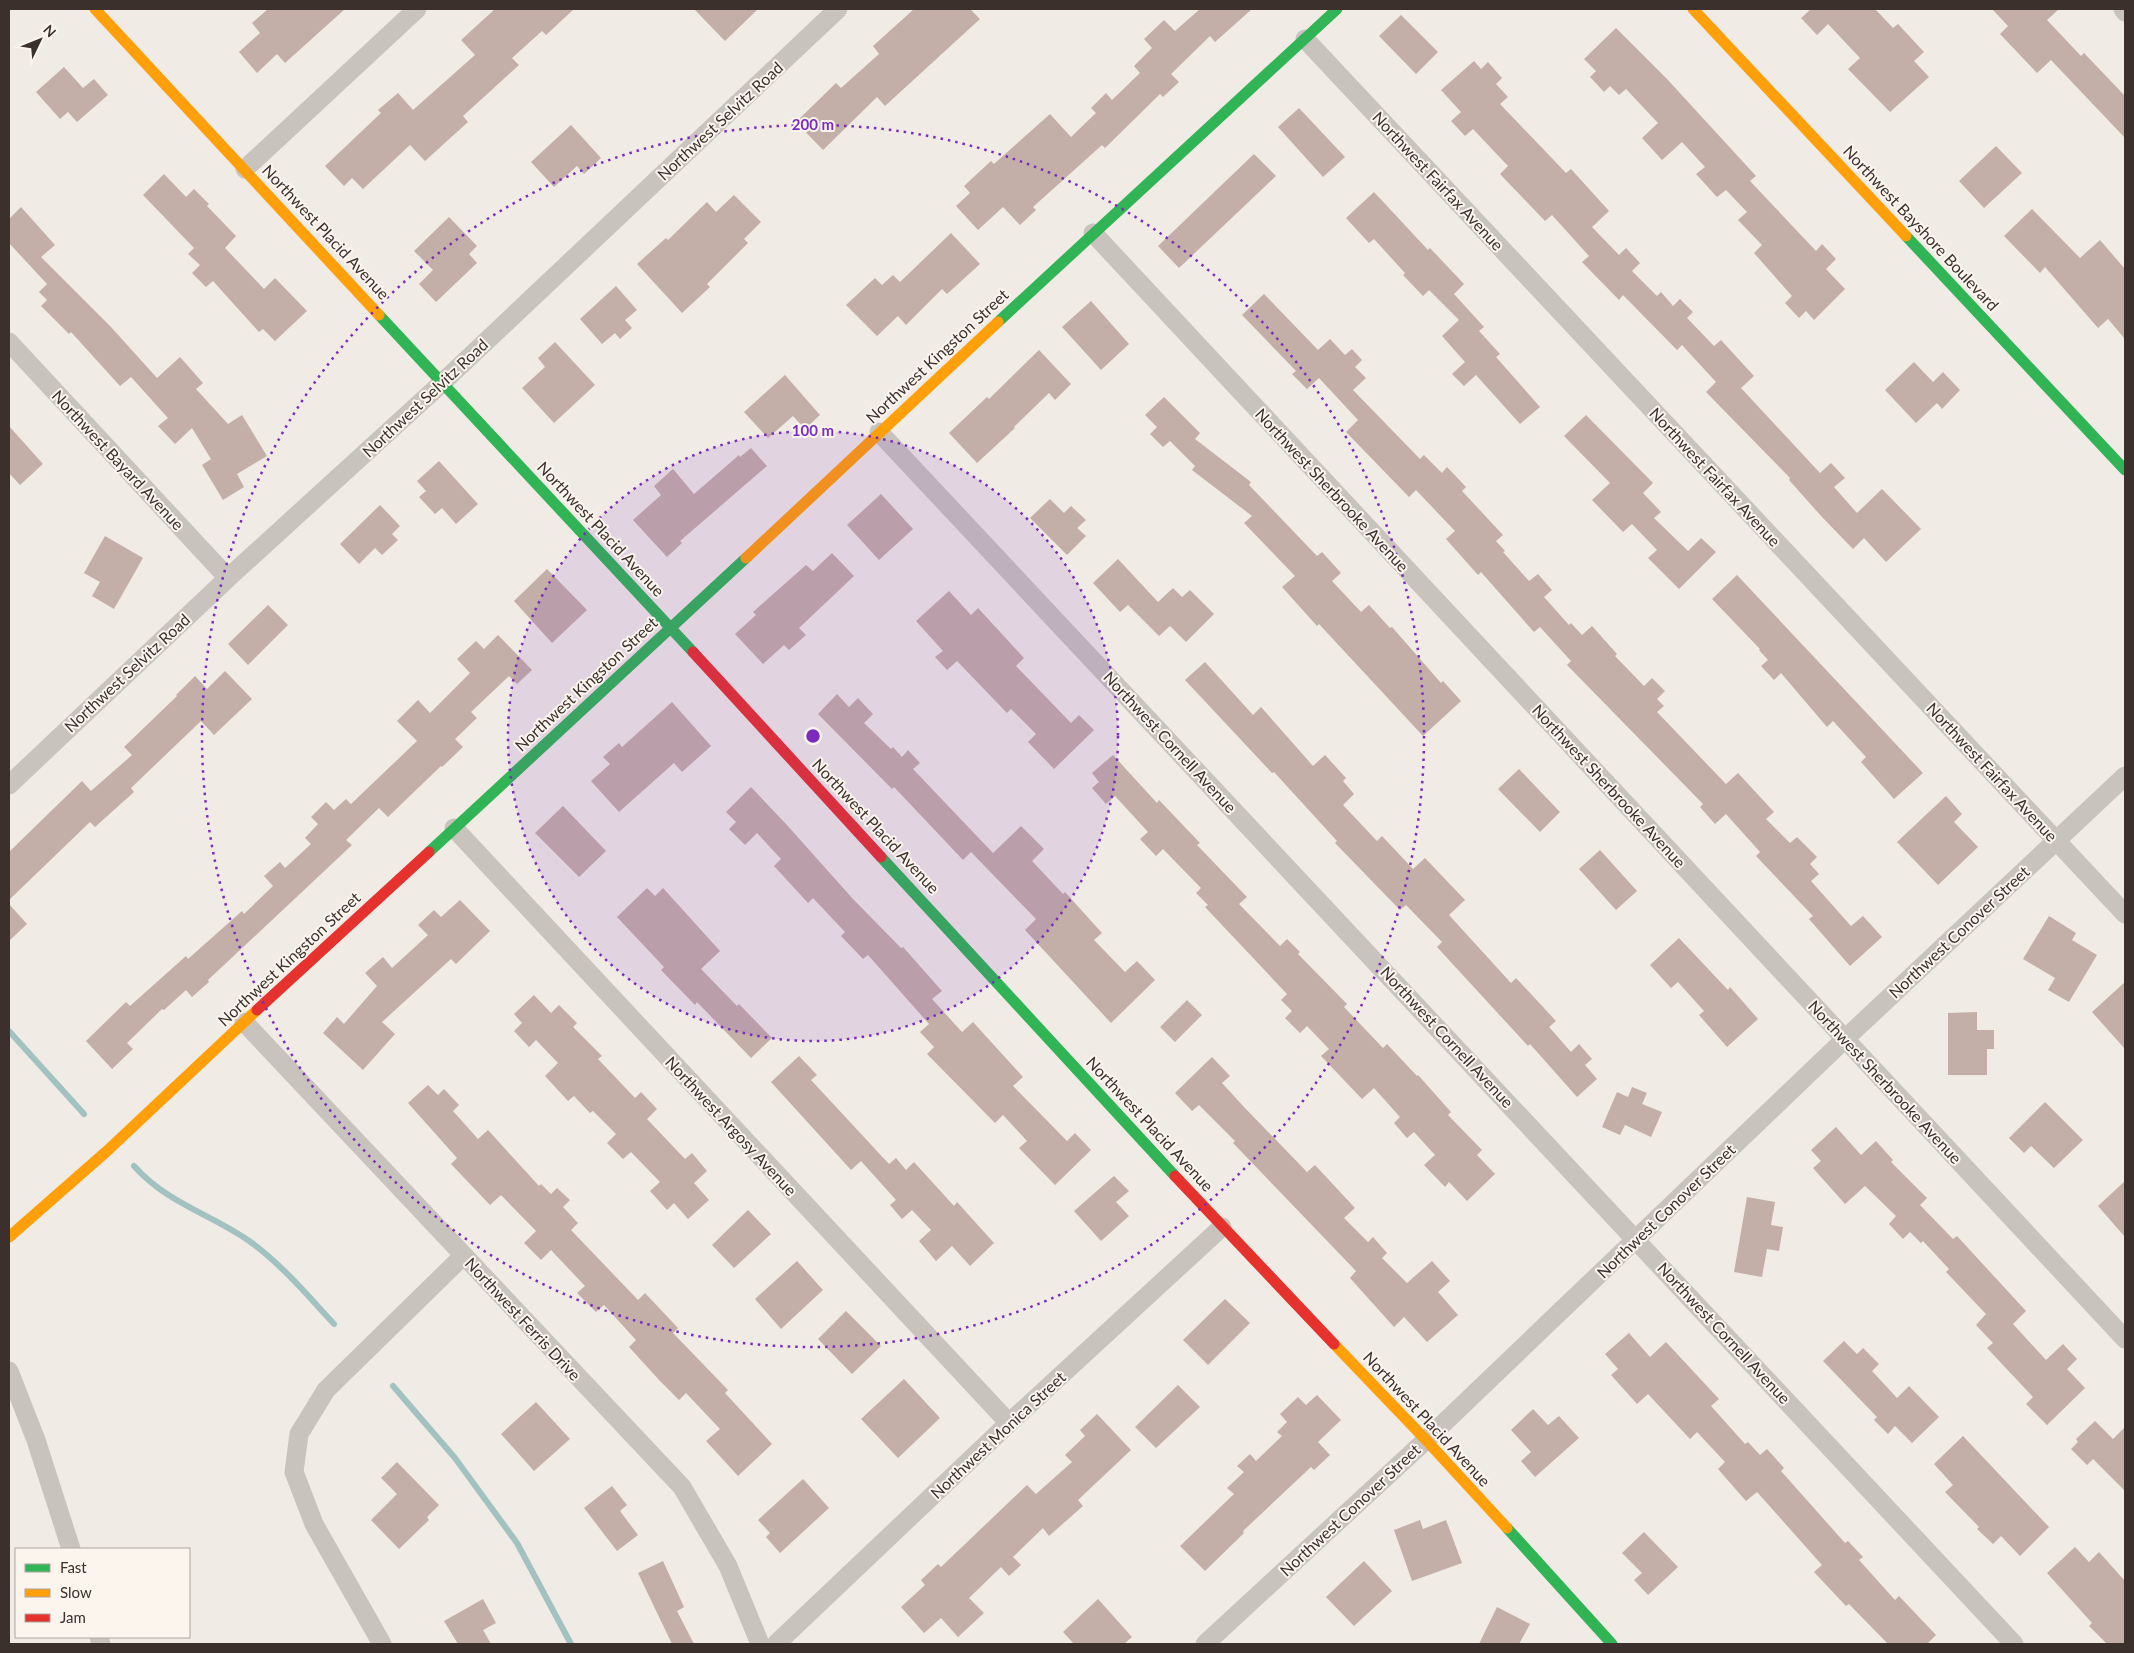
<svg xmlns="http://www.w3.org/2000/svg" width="2134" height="1653" font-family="Lato,sans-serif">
<rect width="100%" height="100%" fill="#f0ebe5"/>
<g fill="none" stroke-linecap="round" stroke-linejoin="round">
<path stroke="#a1c2c1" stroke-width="6" d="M9 1031 84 1114
M134 1166C169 1205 212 1214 252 1243 283 1266 308 1296 334 1324
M393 1386 455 1458 517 1543 571 1644"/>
</g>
<path fill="#c3afa7" d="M268 9H345L285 63 277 54 257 73 239 52 260 33 252 23Z
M495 9H574L546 35 542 31 512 58 519 65 463 116 468 122 425 161 410 145 363 189 352 178 344 186 325 166 381 113 378 110 398 93 413 110 475 55 461 40Z
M694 9H758L725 41Z
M914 9H970L980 19 885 106 877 97 823 150 796 122 836 83 841 88 879 54 873 46Z
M1200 9H1252L1215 42 1210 36 1171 74 1179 82 1163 97 1160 94 1105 148 1102 145 1033 207 1036 210 1020 225 1003 207 978 230 956 206 970 193 964 186 991 161 994 164 1050 114 1071 137 1096 113 1091 108 1106 93 1112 100 1140 73 1134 66 1152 48 1144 39 1164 20 1175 31Z
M1811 9H1875L1893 28 1898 24 1924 52 1914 61 1929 77 1890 112 1848 69 1860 58 1828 24 1817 35 1801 18Z
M1992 9H2059L2047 20 2081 56 2084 53 2125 96V138L2051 60 2037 73 2000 34 2008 26Z
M1401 15 1438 52 1416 74 1379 36Z
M1616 28 1667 79 1756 176 1750 181 1816 251 1822 244 1836 259 1826 269 1845 289 1814 320 1806 311 1799 318 1785 303 1792 296 1754 253 1762 245 1738 220 1747 212 1726 190 1717 197 1696 174 1705 167 1682 142 1662 160 1642 138 1658 123 1626 89 1619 95 1610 86 1604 92 1590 77 1596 71 1584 59Z
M1474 61 1481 69 1488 62 1502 78 1496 84 1508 97 1500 104 1566 173 1571 169 1609 211 1592 227 1619 255 1626 248 1640 263 1632 271 1657 296 1661 292 1673 306 1680 299 1693 312 1687 318 1714 346 1721 340 1754 376 1741 388 1820 473 1831 463 1845 478 1834 487 1857 513 1882 489 1921 529 1886 562 1864 538 1853 549 1822 517 1789 480 1790 478 1706 392 1716 382 1682 345 1677 350 1623 295 1619 300 1582 262 1589 256 1552 215 1545 221 1500 174 1508 166 1473 129 1465 136 1451 121 1461 112 1441 90Z
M64 67 83 88 94 79 108 95 77 122 68 112 60 119 36 92Z
M1299 108 1345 157 1323 177 1278 127Z
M571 125 601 158 584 174 577 166 554 187 531 162Z
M1996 146 2022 173 1984 208 1959 181Z
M1254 154 1276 176 1179 268 1158 246Z
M164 174 186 197 194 189 209 204 207 206 236 236 225 248 264 289 275 278 307 311 275 341 263 329 259 332 213 281 206 287 192 273 200 265 188 254 194 248 143 195Z
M1374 192 1428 250 1430 248 1464 284 1454 294 1484 327 1479 331 1500 354 1496 357 1540 407 1520 424 1476 375 1464 386 1452 374 1465 362 1442 336 1459 320 1429 290 1423 296 1403 275 1405 273 1374 239 1369 243 1346 218Z
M734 195 761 222 744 239 748 243 707 284 710 287 682 313 637 264 666 238 668 240 707 202 716 212Z
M21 207 55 245 41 257 111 327 157 378 180 357 203 383 196 389 228 424 242 415 267 456 237 474 244 487 223 500 202 465 211 459 192 428 175 444 158 426 168 418 131 377 120 386 71 332 69 334 41 306 47 300 39 292 47 284 9 243V219Z
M2032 209 2080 258 2100 240 2125 269V339L2108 319 2098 328 2045 267 2040 273 2004 236Z
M449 217 477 246 469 254 477 263 436 302 419 284 433 270 414 251Z
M951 233 980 264 947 294 942 289 906 325 898 316 877 336 846 305 875 278 882 285 893 275 900 282Z
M616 286 637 310 625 320 632 328 620 339 615 333 602 344 580 319Z
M1264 294 1318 350 1330 339 1345 355 1352 349 1362 360 1355 367 1366 378 1353 390 1420 459 1424 455 1442 473 1447 467 1466 487 1462 491 1503 535 1496 541 1505 551 1503 552 1529 581 1538 574 1552 590 1544 597 1569 625 1571 623 1582 635 1592 626 1617 654 1615 656 1644 686 1652 678 1665 691 1657 699 1664 706 1657 712 1726 784 1738 773 1774 812 1766 819 1790 843 1797 837 1817 857 1810 864 1819 874 1811 881 1851 926 1863 916 1882 937 1850 966 1809 919 1813 916 1756 856 1760 852 1726 814 1715 824 1700 807 1703 804 1567 665 1571 661 1540 627 1534 632 1481 572 1478 575 1446 539 1455 531 1416 490 1409 497 1346 432 1358 420 1319 378 1307 389 1292 374 1296 371 1242 315Z
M1091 301 1129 344 1101 370 1062 327Z
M555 342 595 385 554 423 522 388 545 367 538 358Z
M1039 350 1071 384 1055 400 1049 393 1014 427 1015 428 977 463 949 433 987 397 989 399Z
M1914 362 1933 382 1943 372 1960 390 1942 409 1937 403 1916 423 1885 390Z
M785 375 820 415 805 429 793 416 768 438 744 412Z
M1164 397 1200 433 1195 439 1251 482 1249 485 1317 556 1322 552 1341 573 1332 581 1361 612 1369 605 1390 628 1392 627 1441 683 1443 681 1461 701 1423 736 1319 624 1317 626 1282 587 1295 576 1244 523 1252 516 1192 470 1195 466 1170 441 1163 447 1150 434 1157 427 1145 415Z
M1586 415 1653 483 1643 493 1661 512 1654 518 1688 551 1701 538 1716 552 1679 589 1648 558 1657 550 1632 524 1623 532 1592 500 1610 483 1564 436Z
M9 426 43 464 20 485 9 473Z
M751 448 767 466 680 541 682 543 667 557 633 520 661 495 654 486 673 469 694 494 739 455 740 457Z
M439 461 478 504 456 524 442 508 435 514 419 497 426 491 417 481Z
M881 494 913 529 879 560 847 525Z
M1050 499 1064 513 1071 506 1086 520 1077 528 1086 536 1067 555 1030 518Z
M380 505 400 526 392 534 398 540 382 555 375 548 359 564 340 544Z
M105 536 143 558 114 609 92 596 100 582 84 573Z
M832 553 854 576 799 628 806 635 789 650 784 645 763 664 735 634 756 615 753 612 806 565 813 571Z
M1118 559 1158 602 1173 588 1182 597 1190 590 1214 614 1186 642 1170 626 1159 636 1128 605 1120 612 1093 583Z
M547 569 587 610 552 643 514 601Z
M1737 575 1923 773 1894 799 1861 762 1866 757 1833 721 1827 727 1781 673 1774 680 1761 666 1768 660 1759 650 1760 649 1712 599Z
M949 591 971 615 978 608 1024 658 1016 666 1071 723 1079 715 1094 730 1054 769 1028 742 1036 734 1011 709 1007 713 957 661 947 670 935 657 943 651 916 621Z
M268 605 288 625 248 665 228 644Z
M498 635 532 670 517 684 509 676 471 712 477 718 455 739 463 747 442 767 441 766 388 817 379 808 346 840 352 845 208 980 209 982 192 997 186 990 164 1010 162 1009 127 1043 133 1049 112 1069 86 1041 126 1002 130 1006 186 956 188 959 242 911 244 914 273 886 264 876 280 862 285 868 311 844 305 838 318 824 311 817 326 802 334 810 346 799 351 804 417 741 397 721 418 700 430 713 470 673 457 659 476 641 484 649Z
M1205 662 1253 715 1261 707 1313 766 1325 755 1346 778 1343 781 1354 794 1343 805 1377 841 1382 836 1413 869 1425 858 1465 900 1449 915 1511 983 1516 978 1556 1021 1549 1027 1571 1052 1579 1044 1592 1059 1585 1065 1597 1079 1577 1097 1530 1044 1528 1046 1437 947 1442 942 1406 905 1400 910 1335 843 1337 841 1274 772 1272 773 1185 680Z
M225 671 252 699 214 735 201 721 131 788 134 792 95 827 90 822 9 900V852L82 781 91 791 132 755 124 747 177 696 176 695 195 676 207 689Z
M837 694 849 707 858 698 873 714 864 723 891 749 893 747 902 757 908 750 920 763 913 769 993 853 1021 826 1044 849 1032 861 1063 894 1065 892 1102 933 1094 940 1125 972 1137 961 1155 980 1111 1023 1025 930 1036 919 971 852 963 860 894 787 892 789 818 714Z
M672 702 711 746 682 772 674 763 619 812 591 781 610 764 603 757 619 743 622 747Z
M1113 755 1157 803 1159 800 1200 843 1197 845 1247 897 1239 904 1280 946 1287 939 1300 952 1298 954 1347 1004 1344 1007 1383 1048 1387 1044 1417 1076 1418 1075 1451 1112 1448 1115 1482 1150 1477 1155 1495 1174 1467 1201 1449 1182 1445 1187 1424 1165 1435 1155 1414 1132 1407 1138 1394 1123 1400 1117 1374 1088 1362 1099 1321 1056 1329 1049 1307 1026 1300 1033 1285 1018 1292 1011 1281 1000 1287 994 1205 907 1208 905 1196 893 1201 888 1163 849 1156 856 1140 839 1148 832 1115 796 1106 804 1092 788 1099 782 1092 773Z
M1519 769 1560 812 1540 832 1498 789Z
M751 787 786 824 853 899 901 948 903 947 942 991 932 999 962 1032 973 1022 1023 1077 1013 1086 1067 1141 1075 1133 1091 1150 1055 1185 1019 1148 1027 1141 1003 1115 995 1123 927 1054 934 1047 920 1032 929 1024 868 955 863 959 841 936 845 932 813 898 808 903 774 866 781 859 757 833 745 845 729 829 736 822 726 812Z
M1946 796 1962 814 1954 822 1978 847 1938 885 1897 842Z
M563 806 606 851 579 877 535 833Z
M1600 850 1637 891 1616 910 1579 869Z
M647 888 655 896 663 888 720 951 701 969 737 1006 739 1004 772 1038 751 1058 697 1002 695 1005 661 970 664 967 617 917Z
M460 900 490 931 456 964 451 959 382 1022 395 1034 363 1070 323 1033 337 1017 344 1024 377 986 365 973 383 957 392 968 428 935 418 925 434 910 441 917Z
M9 904 27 924 9 941Z
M2049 916 2076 933 2072 940 2097 955 2069 1002 2048 990 2055 978 2023 959Z
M1679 938 1728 990 1730 987 1758 1019 1727 1047 1699 1015 1704 1011 1678 982 1671 988 1650 965Z
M2125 982V1049L2092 1012Z
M534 995 551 1013 559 1005 577 1023 573 1027 602 1056 598 1059 635 1098 641 1092 657 1109 647 1119 685 1159 692 1153 707 1171 694 1183 709 1200 688 1219 674 1203 667 1210 650 1191 660 1182 631 1152 623 1159 607 1143 616 1134 593 1111 590 1113 574 1096 568 1101 545 1076 558 1063 536 1040 529 1047 514 1031 522 1023 514 1014Z
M1187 1000 1202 1015 1175 1042 1160 1027Z
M1977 1012V1030H1994V1049H1987V1075H1948V1013Z
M799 1056 817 1075 811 1080 889 1164 896 1158 906 1170 914 1162 954 1206 957 1202 994 1243 970 1266 952 1246 936 1261 919 1241 931 1230 912 1210 902 1219 890 1205 896 1200 861 1161 851 1170 771 1082Z
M1212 1057 1230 1076 1222 1083 1244 1107 1307 1172 1315 1165 1355 1208 1344 1218 1368 1242 1373 1237 1387 1253 1382 1258 1407 1283 1432 1261 1450 1281 1438 1292 1458 1315 1427 1342 1404 1317 1394 1327 1350 1278 1356 1271 1233 1143 1235 1141 1199 1105 1192 1111 1175 1093Z
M428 1085 438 1095 444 1089 459 1105 453 1111 478 1139 488 1130 539 1186 541 1184 551 1194 557 1188 570 1200 563 1207 578 1223 571 1230 638 1300 645 1293 678 1328 673 1333 728 1390 725 1393 772 1444 738 1476 706 1441 720 1429 686 1393 679 1400 660 1381 629 1347 636 1340 604 1305 596 1312 577 1293 585 1286 551 1250 541 1260 524 1243 536 1231 501 1195 490 1205 451 1164 457 1158 408 1103Z
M1632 1087 1647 1093 1642 1104 1662 1112 1651 1137 1625 1125 1620 1135 1602 1127 1617 1092 1628 1097Z
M2045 1102 2083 1140 2054 1168 2031 1146 2024 1153 2009 1138Z
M1836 1127 1861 1155 1876 1141 1893 1160 1891 1162 1927 1198 1920 1205 1953 1239 1957 1236 2026 1311 2013 1324 2046 1360 2063 1344 2077 1359 2067 1369 2085 1388 2047 1425 2026 1404 2033 1397 1987 1348 1993 1343 1976 1325 1986 1314 1946 1272 1949 1269 1923 1241 1921 1243 1910 1232 1903 1239 1889 1224 1896 1216 1865 1186 1845 1204 1813 1168 1821 1161 1811 1150Z
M1114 1176 1129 1191 1116 1202 1129 1216 1101 1241 1074 1211Z
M2125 1181V1237L2098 1206Z
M1747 1197 1775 1202 1771 1225 1783 1227 1779 1251 1767 1249 1762 1277 1734 1272Z
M748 1210 771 1234 734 1268 712 1245Z
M797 1261 823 1290 781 1329 755 1299Z
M1225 1299 1250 1323 1208 1365 1183 1340Z
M846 1311 881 1346 852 1374 818 1339Z
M1629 1333 1650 1357 1666 1342 1719 1399 1711 1406 1745 1444 1748 1442 1760 1455 1767 1449 1784 1468 1781 1471 1845 1543 1848 1541 1863 1557 1859 1560 1895 1600 1899 1596 1936 1635 1927 1644H1888L1849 1604 1846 1606 1814 1572 1822 1565 1757 1492 1746 1501 1718 1469 1725 1462 1697 1432 1690 1439 1648 1394 1637 1404 1611 1375 1618 1369 1605 1354Z
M1844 1341 1857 1354 1863 1348 1879 1364 1872 1371 1897 1398 1909 1386 1939 1417 1912 1443 1895 1426 1888 1434 1874 1420 1877 1417 1823 1361Z
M904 1379 940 1418 898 1458 861 1419Z
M1178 1385 1200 1407 1156 1448 1135 1427Z
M1317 1395 1341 1420 1318 1442 1330 1455 1314 1470 1311 1467 1243 1531 1244 1533 1205 1571 1180 1546 1234 1494 1227 1488 1244 1472 1237 1466 1250 1454 1256 1461 1282 1436 1277 1432 1287 1422 1280 1414 1298 1397 1306 1405Z
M536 1402 570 1439 534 1471 501 1434Z
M1533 1409 1548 1425 1559 1416 1579 1438 1535 1477 1521 1461 1531 1452 1511 1430Z
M1097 1414 1131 1450 1078 1500 1083 1506 1049 1536 1043 1528 1013 1557 1021 1565 1009 1576 1001 1567 969 1598 984 1613 958 1637 941 1618 924 1633 901 1607 925 1585 921 1580 938 1564 941 1567 1027 1485 1036 1494 1072 1462 1065 1455 1085 1436 1080 1430Z
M2095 1421 2113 1439 2125 1427V1491L2093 1459 2087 1465 2071 1449 2078 1442 2076 1439Z
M1963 1436 2049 1527 2020 1556 2001 1536 1993 1544 1977 1529 1979 1527 1945 1492 1953 1485 1934 1464Z
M397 1462 439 1505 427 1517 429 1520 399 1549 371 1520 397 1494 381 1478Z
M803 1479 829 1508 780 1553 766 1537 770 1533 758 1520Z
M612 1486 627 1505 620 1511 638 1535 617 1551 584 1508Z
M1420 1520 1423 1529 1446 1520 1462 1563 1412 1581 1394 1530Z
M1644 1532 1678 1567 1648 1595 1634 1580 1642 1573 1622 1553Z
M2075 1547 2089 1562 2099 1552 2125 1581V1644H2107L2089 1626 2092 1623 2047 1573Z
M663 1561 684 1607 677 1611 694 1644H672L638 1573Z
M1364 1561 1392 1591 1354 1626 1326 1597Z
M483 1599 496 1623 483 1630 491 1644H458L444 1621Z
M1098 1599 1132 1637 1124 1644H1074L1063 1632Z
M1497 1607 1530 1624 1519 1644H1479Z"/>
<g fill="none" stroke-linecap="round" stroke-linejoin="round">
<path stroke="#c9c3be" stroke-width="19" d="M2123 9 2125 12
M1305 39 2125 914
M245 169 417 9
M1093 233 2125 1339
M9 342 228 578
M879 432 2014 1644
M9 785 228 578 443 382 838 9
M454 828 1009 1423
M244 1022 682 1487 728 1566 760 1644
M9 1371 36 1440 71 1549
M99 1637 101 1644
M382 1644 314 1524 294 1472 299 1434 326 1390 463 1256
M776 1644 1009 1423 1222 1227
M1205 1644 1426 1440 1845 1039 2125 776"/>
<path stroke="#30b455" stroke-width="11" d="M1906 236 2125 470
M379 315 693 652
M998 322 1337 9
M429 852 746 558
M881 857 1175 1176
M1507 1528 1612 1644"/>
<path stroke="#ff9f0a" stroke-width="11" d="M95 9 379 315
M1693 9 1906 236
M746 558 998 322
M9 1237 107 1151 257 1010
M1334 1344 1426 1440 1507 1528"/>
<path stroke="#e5322d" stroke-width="11" d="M693 652 881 857
M257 1010 429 852
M1175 1176 1334 1344"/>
</g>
<circle cx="813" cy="736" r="305" fill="#7b2cbf" fill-opacity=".12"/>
<g fill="none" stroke="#7b2cbf" stroke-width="2.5" stroke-dasharray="2.5 5">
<circle cx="813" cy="736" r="305"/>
<circle cx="813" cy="736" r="611"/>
</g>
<g text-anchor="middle" stroke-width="4" stroke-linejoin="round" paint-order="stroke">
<g font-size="16" fill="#3b302b" stroke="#fbf5ee">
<text transform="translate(720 121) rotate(-43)" y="6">Northwest Selvitz Road</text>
<text transform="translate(1438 181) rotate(47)" y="6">Northwest Fairfax Avenue</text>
<text transform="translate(1921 228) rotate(47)" y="6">Northwest Bayshore Boulevard</text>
<text transform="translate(326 232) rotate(47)" y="6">Northwest Placid Avenue</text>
<text transform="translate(937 356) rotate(-43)" y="6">Northwest Kingston Street</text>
<text transform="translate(425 398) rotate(-43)" y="6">Northwest Selvitz Road</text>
<text transform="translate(118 460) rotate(47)" y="6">Northwest Bayard Avenue</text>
<text transform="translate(1715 477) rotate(47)" y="6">Northwest Fairfax Avenue</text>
<text transform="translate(1332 490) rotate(47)" y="6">Northwest Sherbrooke Avenue</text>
<text transform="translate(601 529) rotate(47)" y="6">Northwest Placid Avenue</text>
<text transform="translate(127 673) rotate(-43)" y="6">Northwest Selvitz Road</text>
<text transform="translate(586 684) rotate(-43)" y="6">Northwest Kingston Street</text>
<text transform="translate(1170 742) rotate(47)" y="6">Northwest Cornell Avenue</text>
<text transform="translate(1992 772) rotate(47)" y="6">Northwest Fairfax Avenue</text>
<text transform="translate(1609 786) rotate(47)" y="6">Northwest Sherbrooke Avenue</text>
<text transform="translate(876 826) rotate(47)" y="6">Northwest Placid Avenue</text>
<text transform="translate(1959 932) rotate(-43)" y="6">Northwest Conover Street</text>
<text transform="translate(289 959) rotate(-43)" y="6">Northwest Kingston Street</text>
<text transform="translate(1447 1037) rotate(47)" y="6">Northwest Cornell Avenue</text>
<text transform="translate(1885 1082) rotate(47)" y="6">Northwest Sherbrooke Avenue</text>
<text transform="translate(1150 1124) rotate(47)" y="6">Northwest Placid Avenue</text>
<text transform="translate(731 1126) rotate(47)" y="6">Northwest Argosy Avenue</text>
<text transform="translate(1666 1211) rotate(-44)" y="6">Northwest Conover Street</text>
<text transform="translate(523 1319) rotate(47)" y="6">Northwest Ferris Drive</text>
<text transform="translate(1724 1333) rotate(47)" y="6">Northwest Cornell Avenue</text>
<text transform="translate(1427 1419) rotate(47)" y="6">Northwest Placid Avenue</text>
<text transform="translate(998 1435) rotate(-43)" y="6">Northwest Monica Street</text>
<text transform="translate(1350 1510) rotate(-43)" y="6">Northwest Conover Street</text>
</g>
</g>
<circle cx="813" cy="736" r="8" fill="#7b2cbf" stroke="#fbf5ee" stroke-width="2.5"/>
<g font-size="15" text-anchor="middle" font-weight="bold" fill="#7b2cbf" stroke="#fbf5ee" stroke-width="4" stroke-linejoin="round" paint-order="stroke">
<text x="813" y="130">200 m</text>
<text x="813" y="436">100 m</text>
</g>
<rect width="2134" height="1653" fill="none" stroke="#3b302b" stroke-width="20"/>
<rect x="15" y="1548" width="175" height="90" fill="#fbf5ee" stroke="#aea6a0"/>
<rect x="25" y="1564" width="25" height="8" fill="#30b455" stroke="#aea6a0"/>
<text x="60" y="1573" font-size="15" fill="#3b302b">Fast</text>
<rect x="25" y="1589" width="25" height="8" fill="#ff9f0a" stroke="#aea6a0"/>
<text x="60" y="1598" font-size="15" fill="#3b302b">Slow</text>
<rect x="25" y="1614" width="25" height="8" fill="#e5322d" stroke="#aea6a0"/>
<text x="60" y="1623" font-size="15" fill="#3b302b">Jam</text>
<g transform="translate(40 40) rotate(47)" stroke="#fbf5ee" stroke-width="4" paint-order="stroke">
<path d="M0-4L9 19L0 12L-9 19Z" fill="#3b302b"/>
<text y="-8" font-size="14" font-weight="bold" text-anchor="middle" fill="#3b302b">N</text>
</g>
</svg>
